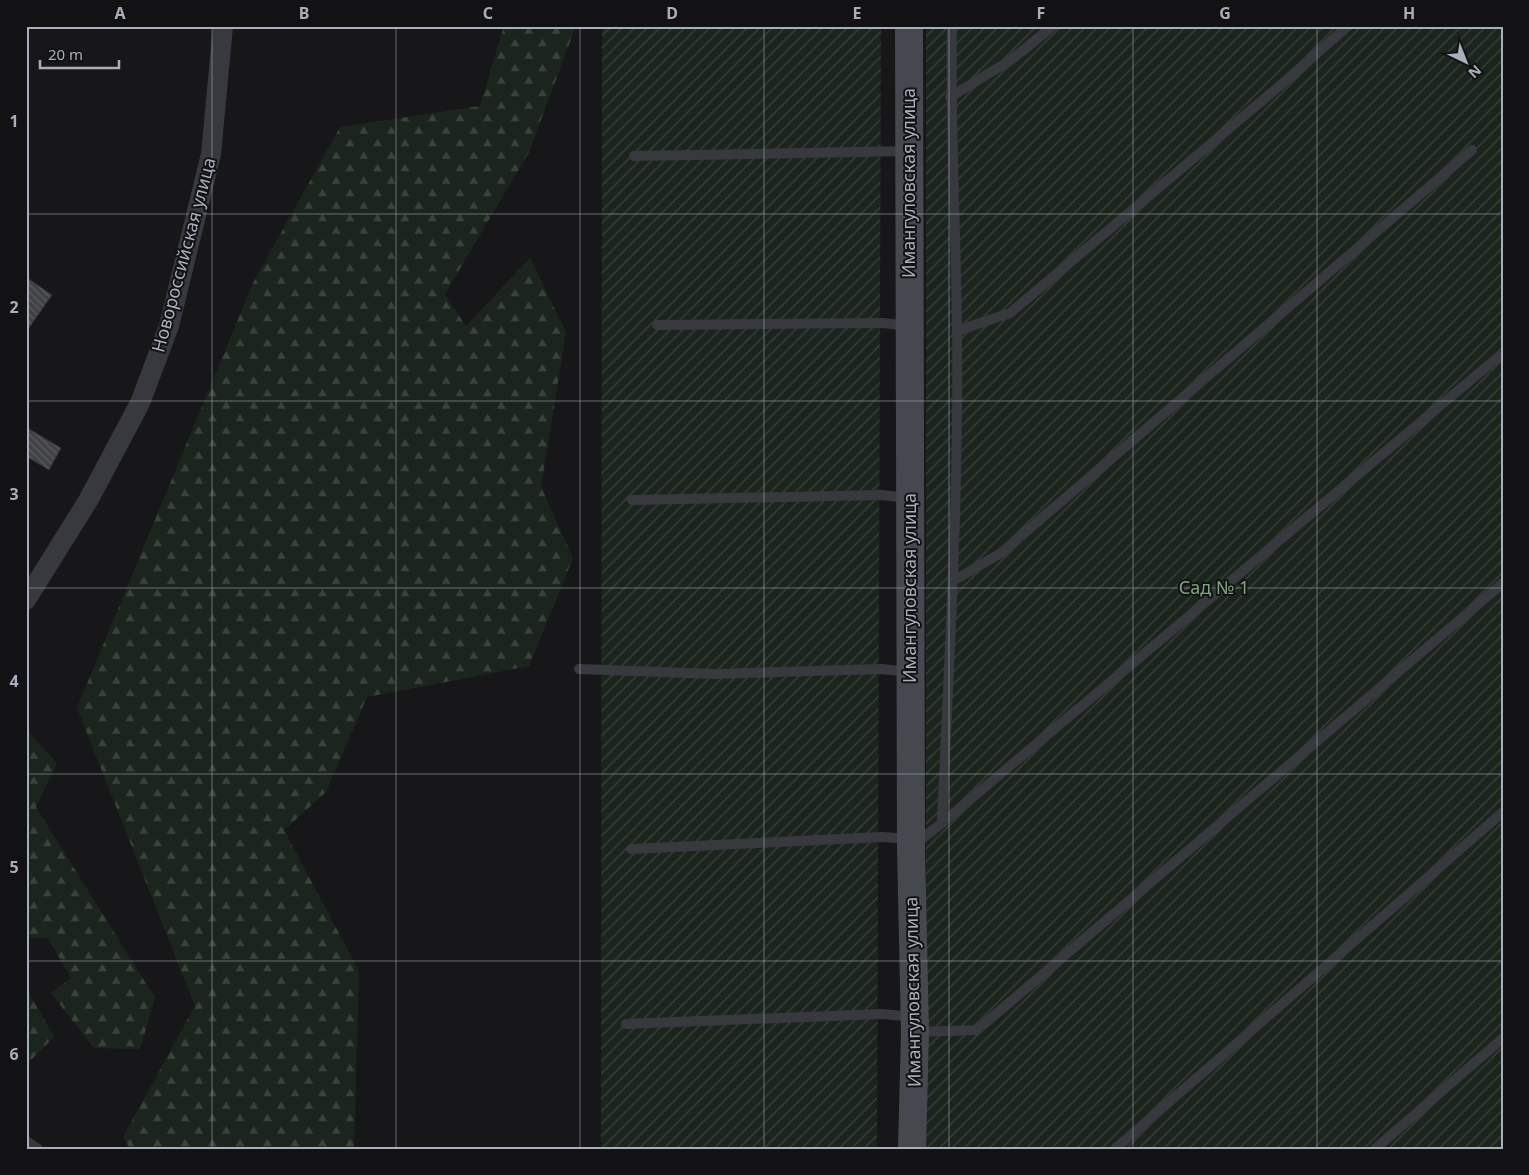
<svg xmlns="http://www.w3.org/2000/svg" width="1529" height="1175" font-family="'Noto Sans',sans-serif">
<defs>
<pattern id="forest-firs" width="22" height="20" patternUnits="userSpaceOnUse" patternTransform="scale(1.25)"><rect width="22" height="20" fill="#1c251d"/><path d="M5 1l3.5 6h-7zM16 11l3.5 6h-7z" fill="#3a423c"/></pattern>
<pattern id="garden-furrows" width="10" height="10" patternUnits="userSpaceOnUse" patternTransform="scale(1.25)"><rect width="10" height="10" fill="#1c251d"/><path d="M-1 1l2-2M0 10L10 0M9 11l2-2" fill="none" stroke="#3a423c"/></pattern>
<pattern id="building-back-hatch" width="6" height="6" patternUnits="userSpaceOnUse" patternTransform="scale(1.25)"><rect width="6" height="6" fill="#414246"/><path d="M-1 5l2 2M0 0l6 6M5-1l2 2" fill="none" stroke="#5a5b5f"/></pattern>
</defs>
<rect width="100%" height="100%" fill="#171719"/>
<path fill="url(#forest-firs)" d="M504 26H576L529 152 445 294 466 326 530 258 566 332 541 487 573 558 529 666 367 697 326 792 284 830 359 971 354 1149H130L123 1137 195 1006 77 708 253 283 340 127 480 106Z
M26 729 57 763 36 807 155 998 140 1049 94 1048 51 993 71 978 48 938H26Z
M26 988 54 1037 26 1065Z"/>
<path fill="url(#garden-furrows)" d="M602 26H881L877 1149H601Z
M926 26H1503V1149H926Z"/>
<path fill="url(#building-back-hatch)" stroke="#313135" d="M26 48 28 49 26 79Z
M26 277 52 295 26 332Z
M26 427 61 448 49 470 26 456Z"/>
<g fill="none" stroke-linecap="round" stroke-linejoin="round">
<path stroke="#37393e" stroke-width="10" d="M950 97 1011 60 1053 26
M634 156 908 151
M657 325 883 323 908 326
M957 331 1010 313 1283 83 1348 26
M632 500 882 495 909 498
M953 581 1001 553 1472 150
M579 669 715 674 882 669 909 672
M942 823 1497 358 1503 356
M915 844 942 823C949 659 959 494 957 330 956 229 950 128 952 26
M631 849 882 837 910 839
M626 1024 882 1014 915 1017
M915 1032 977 1030 1503 583
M26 1141 38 1149
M1115 1149 1503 812
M1375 1149 1503 1038"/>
<path stroke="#37393e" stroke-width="20" d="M26 600 89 499 140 403 169 326 211 154 223 26"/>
<path stroke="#45484f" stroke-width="28" d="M909 26 911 848 915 1032 912 1149"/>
</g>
<path fill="none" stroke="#a8aeba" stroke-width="1" stroke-opacity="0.55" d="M212 26V1149M396 26V1149M580 26V1149M764 26V1149M949 26V1149M1133 26V1149M1317 26V1149M26 214H1503M26 401H1503M26 588H1503M26 774H1503M26 961H1503"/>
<g text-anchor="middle" stroke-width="4" stroke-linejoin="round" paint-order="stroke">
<g font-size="18" fill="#a8aeba" stroke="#121214">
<text transform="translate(909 183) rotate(-90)" y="6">Имангуловская улица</text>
<text transform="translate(184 255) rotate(-75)" y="6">Новороссийская улица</text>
<text transform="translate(910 588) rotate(-90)" y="6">Имангуловская улица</text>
<text transform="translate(913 992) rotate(-91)" y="6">Имангуловская улица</text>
</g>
<g font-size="18" fill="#7ea67f" stroke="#121214">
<text x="1214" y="594">Сад № 1</text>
</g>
</g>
<rect width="1529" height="1175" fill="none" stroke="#121214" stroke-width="55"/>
<g transform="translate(1466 62) rotate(137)" stroke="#121214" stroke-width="4" paint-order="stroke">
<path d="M0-4L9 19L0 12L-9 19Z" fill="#a8aeba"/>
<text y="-8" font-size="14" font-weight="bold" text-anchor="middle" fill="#a8aeba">N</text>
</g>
<path d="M40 60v8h79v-8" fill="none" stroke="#a8aeba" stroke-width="2.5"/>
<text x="48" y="60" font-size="15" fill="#a8aeba" stroke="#121214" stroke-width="4" paint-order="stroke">20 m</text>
<rect x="28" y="28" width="1474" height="1120" fill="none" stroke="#a8aeba" stroke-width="2"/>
<g font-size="16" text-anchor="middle" font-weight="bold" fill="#a8aeba">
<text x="120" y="19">A</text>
<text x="304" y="19">B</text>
<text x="488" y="19">C</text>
<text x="672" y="19">D</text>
<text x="857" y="19">E</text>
<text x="1041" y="19">F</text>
<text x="1225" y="19">G</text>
<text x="1409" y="19">H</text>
<text x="14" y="127">1</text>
<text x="14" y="313">2</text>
<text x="14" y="500">3</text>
<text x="14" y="687">4</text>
<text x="14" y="873">5</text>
<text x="14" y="1060">6</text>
</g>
</svg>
